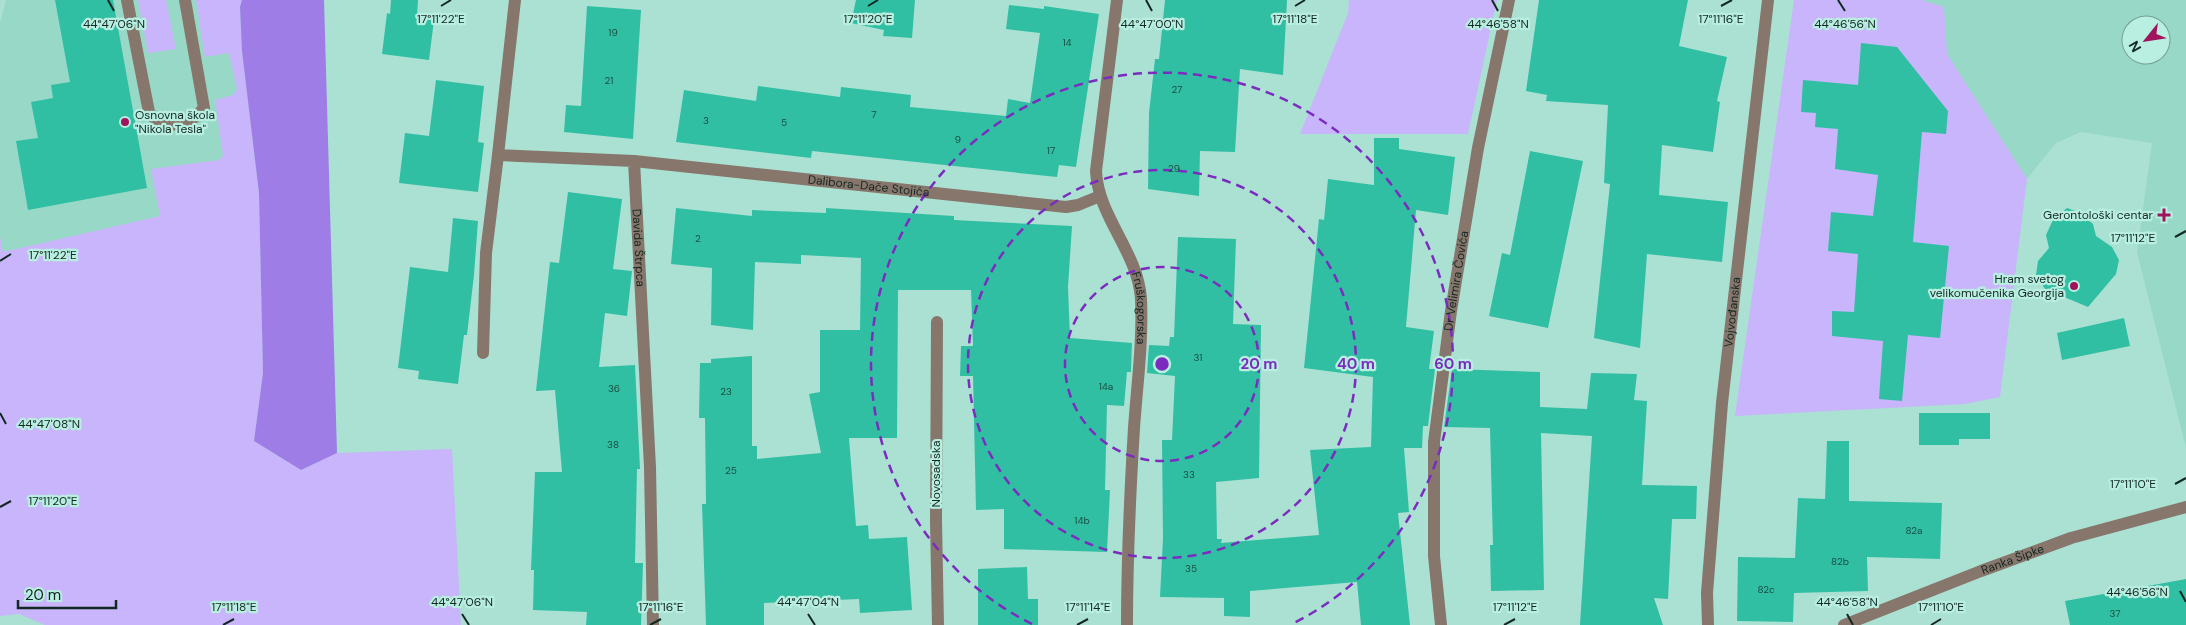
<svg xmlns="http://www.w3.org/2000/svg" width="2186" height="625" font-family="'DM Sans',sans-serif">
<rect width="100%" height="100%" fill="#abe1d3"/>
<path fill="#98d8c7" fill-rule="evenodd" d="M6 0H242L240 7 242 51 259 193 3 252 0 237V23Z
M1922 0H2186V448L2137 252 2152 143 2081 132 2056 143 2027 179 1947 54 1944 8ZM2131 25H2161V55H2131Z"/>
<path fill="#c8b5fb" d="M138 0H166L176 49 148 53Z
M196 0H242L240 7 242 51 259 193 263 373 254 441 301 470 337 453 452 449 461 625H45L19 614 0 616V237L3 252 160 216 151 169 219 160 223 155 215 100 233 95 237 89 229 53 205 57Z
M1349 0H1497L1468 134H1300L1348 13Z
M1794 0H1922L1944 7 1947 54 2027 179 2000 397 1965 404 1735 416Z"/>
<path fill="#9e7de7" d="M242 0H324L337 453 301 470 254 441 263 373 259 193 242 51 240 7Z"/>
<path fill="#31bfa4" d="M55 0H113L147 188 28 210 16 141 38 138 31 102 53 98 51 85 70 82Z
M391 0H418L417 17 434 20 429 60 382 54 387 13 390 14Z
M856 0H915L912 38 883 36 884 30 851 23Z
M1165 0H1287L1283 75 1240 69 1235 152 1200 151 1199 196 1148 189 1149 113 1155 59H1159Z
M1539 0H1688L1679 46 1727 57 1717 101 1720 102 1713 152 1662 145 1659 195 1728 202 1722 262 1647 254 1640 348 1594 338 1610 184 1604 183 1608 105 1546 101 1547 95 1526 91Z
M1009 5 1044 9V6L1099 14 1076 167 1059 165 1057 177 812 151 811 158 676 142 684 90 756 101 758 86 840 97 841 87 911 95 910 107 1006 116 1008 99 1030 103 1040 33 1006 29Z
M587 6 641 10 633 139 564 132 566 105 581 106Z
M1861 43 1897 47 1948 111 1946 134 1922 132 1913 242 1949 246 1940 338 1908 335 1902 401 1879 399 1883 341 1832 336V311L1854 312 1858 254 1828 251 1831 212 1873 216 1878 175 1835 169 1838 129 1815 127 1816 113 1801 112 1803 80 1858 85Z
M436 80 484 86 478 142 484 143 478 192 399 183 405 133 429 136Z
M1374 138H1399V149L1455 157 1448 215 1416 210 1406 327 1434 331 1429 369H1435L1428 426H1423L1422 448H1404L1409 512 1398 513 1410 625H1361L1357 582 1250 591V617L1224 616V598L1160 597 1163 538 1162 440H1172L1175 376 1147 373 1149 345 1169 346 1170 337H1174L1178 237 1236 239 1233 324 1261 325 1259 478 1216 482 1217 539H1222L1221 543 1319 535 1310 450 1371 447 1373 377 1304 368 1319 219 1324 220 1328 179 1374 185Z
M1530 151 1583 161 1548 328 1489 316 1502 253 1510 255Z
M568 192 622 199 613 269 632 271 627 316 605 313 599 367 635 365 640 469H637L635 563H643L641 625H586L587 612 533 610 534 570H531L535 472H562L555 390 536 391 550 262 559 263Z
M676 208 752 216V210L826 213V208L954 216V220L1072 226 1068 287 1070 338 1132 343 1131 372H1127L1124 406 1107 405 1105 490H1110L1107 552 1004 549V509L976 510 973 376H960L961 346H973L971 290H898L897 438H849L856 526 868 525 869 539 907 537 912 610 860 613 859 599 764 603V625H706L702 504H706L705 418H699L700 363H711V359L752 356V446H757V459L821 453 809 394 820 392V330H860L861 258 801 255V264L755 262 753 330 711 325 712 268 671 264Z
M2067 208 2081 213 2093 224 2096 236 2112 247 2119 260 2116 274 2088 307 2045 289 2036 275 2038 261 2049 248 2046 235 2053 220Z
M453 218 478 221 474 275 467 335H464L458 384 418 379 419 371 398 368 410 267 448 272Z
M2124 318 2130 346 2062 360 2057 333Z
M1452 369 1540 372V407L1587 409 1591 373 1637 374 1634 400 1647 401 1642 485 1697 486 1696 519H1672L1668 599 1654 598 1663 625H1580L1592 436 1541 433 1544 590 1491 591 1490 545H1493L1490 428 1444 427Z
M1919 413H1990V439H1959V445H1919Z
M1827 441H1849V501L1942 503 1940 559 1867 557 1868 591 1794 593 1793 622 1737 621 1738 557 1795 558 1798 498 1825 499Z
M1027 567 1028 599H1038V625H978V569Z
M2186 579V625H2070L2065 601Z"/>
<g fill="none" stroke-linecap="round" stroke-linejoin="round">
<g stroke="#87766b" stroke-width="12">
<path d="M127 0 149 112C163 133 191 125 204 108L185 0"/>
<path id="s1" d="M515 0 498 155 634 161 650 467 653 625"/>
<path id="s2" d="M1117 0 1096 171C1098 217 1138 252 1141 299 1143 342 1137 385 1134 428 1130 494 1127 559 1127 625"/>
<path id="s3" d="M634 161 1066 207 1078 205 1100 196"/>
<path d="M937 322 936 521 938 625"/>
<path d="M483 353 486 253 498 155"/>
<path id="s4" d="M1441 625 1434 556V442L1451 311 1478 148 1509 0"/>
<path id="s5" d="M1708 625 1707 593 1722 403 1768 0"/>
<path id="s6" d="M1844 625 1981 571 2071 538 2186 507"/>
</g>
</g>
<path fill="none" stroke="#132823" stroke-width="2" d="M108 0 114 11M1146 0 1152 11M1492 0 1498 11M1838 0 1845 11M441 6 451 0M868 6 878 0M1295 6 1305 0M1721 6 1732 0M2175 237 2186 231M0 261 11 254M0 413 6 424M2175 484 2186 478M0 507 11 501M2180 591 2186 602M462 614 469 625M808 614 815 625M1847 614 1853 625M223 625 234 619M650 625 661 619M1077 625 1088 619M1504 625 1515 619M1931 625 1941 619"/>
<g fill="none" stroke="#7b2cbf" stroke-width="2.5" stroke-dasharray="9 6">
<circle cx="1162" cy="364" r="97"/>
<circle cx="1162" cy="364" r="194"/>
<path d="M1032 624A291 291 0 1 1 1292 624"/>
</g>
<g fill="#a0135d" stroke="#b8efe0" stroke-width="2">
<circle cx="125" cy="122" r="5"/>
<path d="M2161.5 207.5h5v5h5v5h-5v5h-5v-5h-5v-5h5z"/>
<circle cx="2074" cy="286" r="5"/>
</g>
<g text-anchor="middle" stroke-width="4.5" stroke-linejoin="round" paint-order="stroke">
<g font-size="10" fill="#1a4e43">
<text x="613" y="36">19</text>
<text x="1067" y="46">14</text>
<text x="609" y="84">21</text>
<text x="1177" y="93">27</text>
<text x="874" y="118">7</text>
<text x="706" y="124">3</text>
<text x="784" y="126">5</text>
<text x="958" y="143">9</text>
<text x="1051" y="154">17</text>
<text x="1174" y="172">29</text>
<text x="698" y="242">2</text>
<text x="1198" y="361">31</text>
<text x="1106" y="390">14a</text>
<text x="614" y="392">36</text>
<text x="726" y="395">23</text>
<text x="613" y="448">38</text>
<text x="731" y="474">25</text>
<text x="1189" y="478">33</text>
<text x="1082" y="524">14b</text>
<text x="1914" y="534">82a</text>
<text x="1840" y="565">82b</text>
<text x="1191" y="572">35</text>
<text x="1766" y="593">82c</text>
<text x="2115" y="617">37</text>
</g>
<g font-size="12" fill="#132823" stroke="#b8efe0" text-anchor="end">
<text x="135" y="119" text-anchor="start">Osnovna škola<tspan x="135" dy="14">"Nikola Tesla"</tspan></text>
<text x="2153" y="219">Gerontološki centar</text>
<text x="2064" y="283">Hram svetog<tspan x="2064" dy="14">velikomučenika Georgija</tspan></text>
</g>
<g font-size="12" fill="#132823" stroke="#b8efe0">
<text dy="4" stroke="none"><textPath href="#s3" startOffset="236">Dalibora-Dače Stojića</textPath></text>
<text dy="4" stroke="none"><textPath href="#s1" startOffset="379">Davida Štrpca</textPath></text>
<text dy="4" stroke="none"><textPath href="#s4" startOffset="346">Dr Velimira Čovića</textPath></text>
<text dy="4" stroke="none"><textPath href="#s2" startOffset="318">Fruškogorska</textPath></text>
<text dy="4" stroke="none"><textPath href="#s5" startOffset="314">Vojvođanska</textPath></text>
<text transform="translate(936 474) rotate(-90)" y="4">Novosadska</text>
<text dy="4" stroke="none"><textPath href="#s6" startOffset="181">Ranka Šipke</textPath></text>
</g>
</g>
<g font-size="12" text-anchor="middle" fill="#132823" stroke="#b8efe0" stroke-width="4.5" stroke-linejoin="round" paint-order="stroke">
<text x="441" y="23">17°11'22"E</text>
<text x="868" y="23">17°11'20"E</text>
<text x="1295" y="23">17°11'18"E</text>
<text x="1721" y="23">17°11'16"E</text>
<text x="114" y="28">44°47'06"N</text>
<text x="1152" y="28">44°47'00"N</text>
<text x="1498" y="28">44°46'58"N</text>
<text x="1845" y="28">44°46'56"N</text>
<text x="2133" y="242">17°11'12"E</text>
<text x="53" y="259">17°11'22"E</text>
<text x="49" y="428">44°47'08"N</text>
<text x="2133" y="488">17°11'10"E</text>
<text x="53" y="505">17°11'20"E</text>
<text x="2137" y="596">44°46'56"N</text>
<text x="462" y="606">44°47'06"N</text>
<text x="808" y="606">44°47'04"N</text>
<text x="1847" y="606">44°46'58"N</text>
<text x="234" y="611">17°11'18"E</text>
<text x="661" y="611">17°11'16"E</text>
<text x="1088" y="611">17°11'14"E</text>
<text x="1515" y="611">17°11'12"E</text>
<text x="1941" y="611">17°11'10"E</text>
</g>
<circle cx="1162" cy="364" r="8" fill="#7b2cbf" stroke="#b8efe0" stroke-width="2.5"/>
<g font-size="15" text-anchor="middle" font-weight="bold" fill="#7b2cbf" stroke="#b8efe0" stroke-width="4.5" stroke-linejoin="round" paint-order="stroke">
<text x="1259" y="369">20 m</text>
<text x="1356" y="369">40 m</text>
<text x="1453" y="369">60 m</text>
</g>
<g transform="translate(2146 40) rotate(240)"><circle r="24" fill="#b8efe0" stroke="#769f94"/>
<path d="M0-4L9 19L0 12L-9 19Z" fill="#a0135d"/>
<text y="-8" font-size="14" font-weight="bold" text-anchor="middle" fill="#132823">N</text>
</g>
<path d="M18 600v8h98v-8" fill="none" stroke="#132823" stroke-width="2.5"/>
<text x="25" y="600" font-size="15" fill="#132823" stroke="#b8efe0" stroke-width="4" paint-order="stroke">20 m</text>
</svg>
